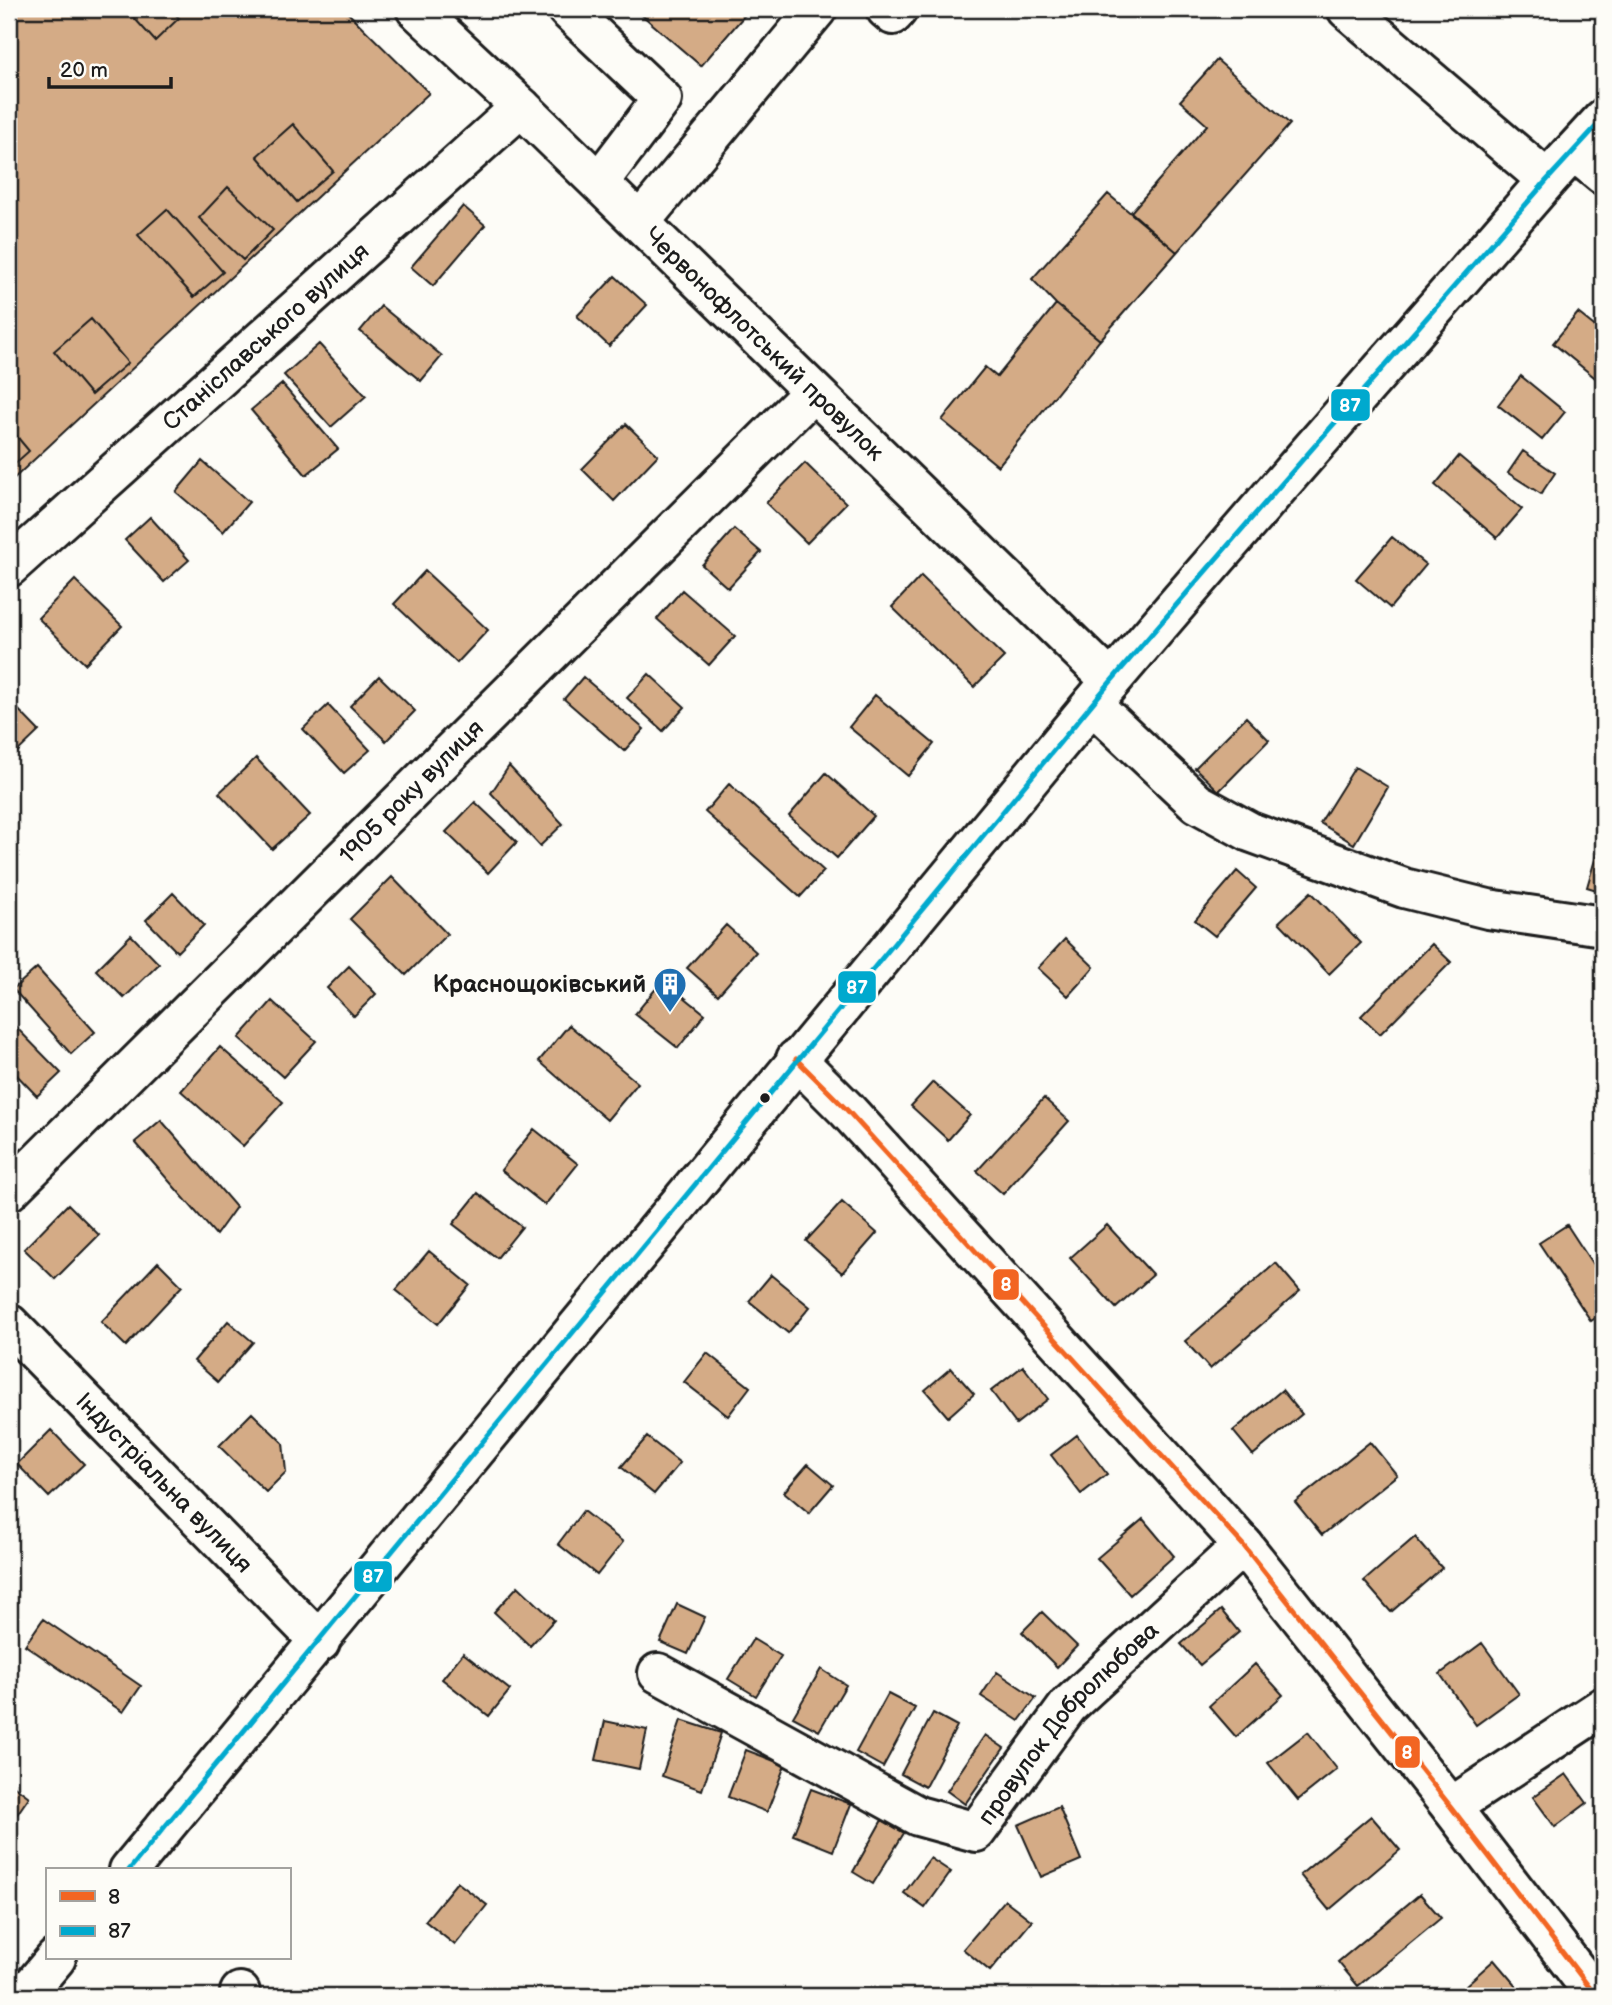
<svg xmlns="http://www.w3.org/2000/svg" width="1612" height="2005" font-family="'Balsamiq Sans',sans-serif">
<rect width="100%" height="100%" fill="#fdfcf7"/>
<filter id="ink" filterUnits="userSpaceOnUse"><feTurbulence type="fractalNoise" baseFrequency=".0143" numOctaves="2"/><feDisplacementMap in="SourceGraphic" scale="14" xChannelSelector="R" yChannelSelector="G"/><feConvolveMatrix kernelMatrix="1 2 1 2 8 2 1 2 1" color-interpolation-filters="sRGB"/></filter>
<g filter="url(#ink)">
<path fill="#d4ab86" stroke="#1c1c1c" stroke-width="2" d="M9 9H344L429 93 9 483Z
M126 9H170L179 18 155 41Z
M635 9H750L701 66Z
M1217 60 1290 124 1177 252 1131 212 1207 125 1180 101Z
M293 124 333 171 297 202 257 156Z
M228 187 273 230 243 260 199 218Z
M1108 194 1177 252 1100 340 1056 304 1032 279Z
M463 206 485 225 433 286 411 267Z
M167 209 223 272 194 297 138 235Z
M615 276 647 305 609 346 577 316Z
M1056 304 1100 340 998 466 942 420 985 367 997 377Z
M381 306 442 356 421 381 360 331Z
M1578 313 1603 333V376L1599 381 1553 343Z
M91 319 128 363 91 395 54 351Z
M319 344 366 396 331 427 284 375Z
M1521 376 1565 412 1542 440 1498 405Z
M282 384 338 449 306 475 251 410Z
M626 424 658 455 614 501 582 469Z
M9 427 29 451 9 469Z
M1523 451 1555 473 1541 494 1508 473Z
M1459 456 1522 509 1497 538 1435 485Z
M202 461 249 502 223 532 176 492Z
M805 463 846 503 807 543 766 503Z
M150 517 189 560 164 582 125 540Z
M734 529 761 552 728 588 702 565Z
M1392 537 1426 565 1390 608 1356 579Z
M425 571 488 630 457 663 394 604Z
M921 576 1004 657 974 687 892 607Z
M75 580 122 626 85 664 38 618Z
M682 590 735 636 709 665 657 619Z
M649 674 685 707 663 731 627 698Z
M379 676 415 711 386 741 350 706Z
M583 677 644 729 624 751 564 699Z
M875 695 934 744 908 776 849 727Z
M9 700 39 731 9 760Z
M328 705 370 750 344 773 303 729Z
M1246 717 1269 740 1219 791 1195 768Z
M256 758 310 815 272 849 219 793Z
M509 766 563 824 540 846 491 793Z
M1355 767 1388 787 1354 844 1320 823Z
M826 773 874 816 837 858 789 816Z
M729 784 824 871 800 897 705 812Z
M475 802 517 842 488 873 446 832Z
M1598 849 1603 851V892L1587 887Z
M1237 871 1256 888 1215 936 1195 920Z
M392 877 447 934 406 975 350 919Z
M1311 892 1361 943 1329 974 1279 922Z
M173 893 204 925 177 952 146 920Z
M726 925 756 952 718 995 687 968Z
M131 935 159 964 124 998 96 970Z
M1065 939 1094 967 1068 996 1038 968Z
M1432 944 1451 962 1380 1034 1361 1016Z
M349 966 376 994 354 1016 327 988Z
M37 968 95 1032 71 1054 13 989Z
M663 980 705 1014 678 1048 635 1014Z
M272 1001 316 1041 283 1077 239 1038Z
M9 1020 61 1073 37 1096 9 1067Z
M569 1025 638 1083 607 1120 539 1061Z
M220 1047 283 1102 243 1146 181 1091Z
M933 1082 970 1115 948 1140 911 1106Z
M1044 1098 1069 1121 1003 1194 977 1171Z
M161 1120 236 1207 216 1235 135 1142Z
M534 1129 578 1164 545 1205 501 1170Z
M478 1193 522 1227 497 1258 453 1224Z
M842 1202 877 1233 842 1273 806 1241Z
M68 1204 99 1235 55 1279 24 1249Z
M1107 1225 1153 1275 1116 1308 1070 1258Z
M1567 1225 1603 1280V1313L1591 1321 1539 1243Z
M429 1251 470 1285 438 1324 396 1290Z
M158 1262 182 1286 126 1346 101 1322Z
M1276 1263 1300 1291 1210 1369 1185 1341Z
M771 1275 810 1307 788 1333 749 1301Z
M228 1321 253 1342 218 1382 194 1361Z
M707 1353 750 1387 728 1416 684 1382Z
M1023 1366 1048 1399 1016 1424 991 1391Z
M951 1368 974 1394 948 1417 925 1390Z
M1282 1390 1302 1414 1253 1455 1233 1431Z
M252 1413 283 1443 286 1472 266 1492 219 1446Z
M51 1430 84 1464 49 1497 17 1464Z
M1077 1435 1107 1474 1081 1494 1051 1455Z
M647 1437 680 1463 654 1494 621 1467Z
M1370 1442 1397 1475 1322 1535 1295 1502Z
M808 1464 833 1485 809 1513 784 1492Z
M583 1511 623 1542 597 1575 558 1544Z
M1143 1519 1174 1556 1130 1595 1097 1558Z
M1415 1537 1442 1568 1391 1612 1364 1581Z
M518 1586 554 1620 530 1646 494 1612Z
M677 1604 705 1617 688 1654 660 1642Z
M1221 1610 1239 1632 1200 1665 1181 1644Z
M1042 1612 1077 1646 1057 1667 1022 1632Z
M43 1619 141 1686 123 1712 25 1645Z
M753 1639 781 1656 756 1696 728 1679Z
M1482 1643 1519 1694 1476 1725 1440 1674Z
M463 1653 510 1690 489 1716 442 1679Z
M1255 1664 1283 1695 1236 1737 1209 1706Z
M821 1669 846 1685 819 1731 793 1717Z
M997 1672 1036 1698 1019 1721 981 1696Z
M888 1694 915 1708 883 1767 856 1752Z
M933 1713 957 1726 925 1787 901 1774Z
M681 1720 721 1733 702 1790 662 1776Z
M605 1721 647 1730 639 1769 596 1760Z
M1308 1732 1337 1769 1298 1800 1268 1763Z
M985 1735 1004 1748 965 1804 947 1791Z
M746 1750 785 1765 767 1812 728 1797Z
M1566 1774 1587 1803 1555 1827 1533 1797Z
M9 1782 29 1797 11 1823 9 1821Z
M811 1789 851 1804 833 1851 793 1835Z
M1059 1807 1081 1860 1041 1877 1018 1825Z
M1371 1816 1400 1850 1329 1910 1300 1875Z
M882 1820 904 1833 873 1884 853 1872Z
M9 1834 18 1841 9 1854Z
M930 1858 951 1872 925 1908 904 1893Z
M457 1882 487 1905 455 1945 425 1921Z
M1420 1894 1441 1918 1358 1986 1338 1962Z
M1005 1900 1032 1921 990 1971 963 1949Z
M1494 1960 1523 1994 1521 1996H1476L1466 1985Z"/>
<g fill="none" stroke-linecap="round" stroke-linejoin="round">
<defs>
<g id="minor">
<path id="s1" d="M416 9 521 107 1111 681"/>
<path d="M567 9 662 99 599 182"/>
<path d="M886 9 893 15 898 9"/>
<path d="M1347 9 1547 180"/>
<path d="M1574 151 1603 175"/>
<path d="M640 222 817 9"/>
<path id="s2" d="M9 567 521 107"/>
<path d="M1092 704 1197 803 1250 832 1404 888 1488 909 1603 926"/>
<path d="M796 1059 847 1110 1243 1545 1451 1807 1596 1996"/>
<path id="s3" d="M9 1191 813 392"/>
<path id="s4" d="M9 1324 320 1642"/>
<path id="s5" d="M658 1673 918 1816 976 1832 1068 1706 1243 1545"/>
<path d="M1451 1807 1603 1707"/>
<path d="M240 1992 241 1996"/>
</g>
<path id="major" d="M129 1870C454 1482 771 1087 1096 699 1244 524 1397 353 1547 180L1603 119
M24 1996 56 1958"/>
</defs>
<use href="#minor" stroke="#1c1c1c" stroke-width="44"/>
<use href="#major" stroke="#1c1c1c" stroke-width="44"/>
<use href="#minor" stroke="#fdfcf7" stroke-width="38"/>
<use href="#major" stroke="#fdfcf7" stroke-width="38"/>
<defs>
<path id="bus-1" d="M796 1059 847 1110 1243 1545 1451 1807 1596 1996"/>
<path id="bus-2" d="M129 1870C454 1482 771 1087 1096 699 1244 524 1397 353 1547 180L1603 119"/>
</defs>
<use href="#bus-1" stroke="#fdfcf7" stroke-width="10"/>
<use href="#bus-2" stroke="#fdfcf7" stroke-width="10"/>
<use href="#bus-1" stroke="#f26522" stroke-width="5"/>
<use href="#bus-2" stroke="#00a9ce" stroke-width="5"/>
</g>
</g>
<defs>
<symbol id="building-pin" viewBox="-11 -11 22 30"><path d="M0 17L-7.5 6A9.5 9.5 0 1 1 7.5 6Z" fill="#1f6fb2" stroke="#fdfcf7"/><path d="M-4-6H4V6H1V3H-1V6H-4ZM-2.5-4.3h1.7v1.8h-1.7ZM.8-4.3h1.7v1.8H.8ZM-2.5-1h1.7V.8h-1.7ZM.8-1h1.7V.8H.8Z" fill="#fff"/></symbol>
</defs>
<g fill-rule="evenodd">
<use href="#building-pin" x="651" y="965" width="38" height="52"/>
</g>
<circle fill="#1c1c1c" stroke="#fdfcf7" stroke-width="2.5" cx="765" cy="1098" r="6"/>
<g text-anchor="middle" stroke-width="5" stroke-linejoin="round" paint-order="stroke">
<g font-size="24" fill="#1c1c1c" stroke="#fdfcf7">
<text dy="8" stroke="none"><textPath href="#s2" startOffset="345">Станіславського вулиця</textPath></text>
<text dy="8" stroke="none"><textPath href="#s1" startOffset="483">Червонофлотський провулок</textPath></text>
<text dy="8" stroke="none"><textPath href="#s3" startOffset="567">1905 року вулиця</textPath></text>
<text dy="8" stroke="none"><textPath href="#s4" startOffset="222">Індустріальна вулиця</textPath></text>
<text dy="8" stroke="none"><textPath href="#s5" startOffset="500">провулок Добролюбова</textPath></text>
</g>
<g font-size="24" font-weight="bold" fill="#1c1c1c" stroke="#fdfcf7" text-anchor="end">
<text x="646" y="992">Краснощоківський</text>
</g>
</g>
<g stroke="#fdfcf7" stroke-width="2.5">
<rect x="1330" y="388" width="41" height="34" rx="7" fill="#00a9ce"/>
<rect x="837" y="970" width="40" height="34" rx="7" fill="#00a9ce"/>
<rect x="992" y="1268" width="28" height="33" rx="7" fill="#f26522"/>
<rect x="353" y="1560" width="40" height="33" rx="7" fill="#00a9ce"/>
<rect x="1394" y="1735" width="27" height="34" rx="7" fill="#f26522"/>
</g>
<g font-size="19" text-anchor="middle" font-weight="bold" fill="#fff">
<text x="1350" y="412">87</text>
<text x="857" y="994">87</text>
<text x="1006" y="1291">8</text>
<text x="373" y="1583">87</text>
<text x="1407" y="1759">8</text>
</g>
<rect width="1612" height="2005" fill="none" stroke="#fdfcf7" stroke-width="35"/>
<rect x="18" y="18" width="1577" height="1970" fill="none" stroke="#1c1c1c" stroke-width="2.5" filter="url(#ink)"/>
<rect x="46" y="1868" width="245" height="91" fill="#fdfcf7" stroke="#a3a29f" stroke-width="2"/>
<rect x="60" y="1891" width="35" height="10" fill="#f26522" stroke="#a3a29f" stroke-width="2"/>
<text x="108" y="1904" font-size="21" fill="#1c1c1c">8</text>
<rect x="60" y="1926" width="35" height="10" fill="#00a9ce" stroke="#a3a29f" stroke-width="2"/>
<text x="108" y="1938" font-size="21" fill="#1c1c1c">87</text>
<path d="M49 77v10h122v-10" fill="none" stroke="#1c1c1c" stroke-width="3.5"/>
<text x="60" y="77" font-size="21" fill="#1c1c1c" stroke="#fdfcf7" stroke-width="5" paint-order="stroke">20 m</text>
</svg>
